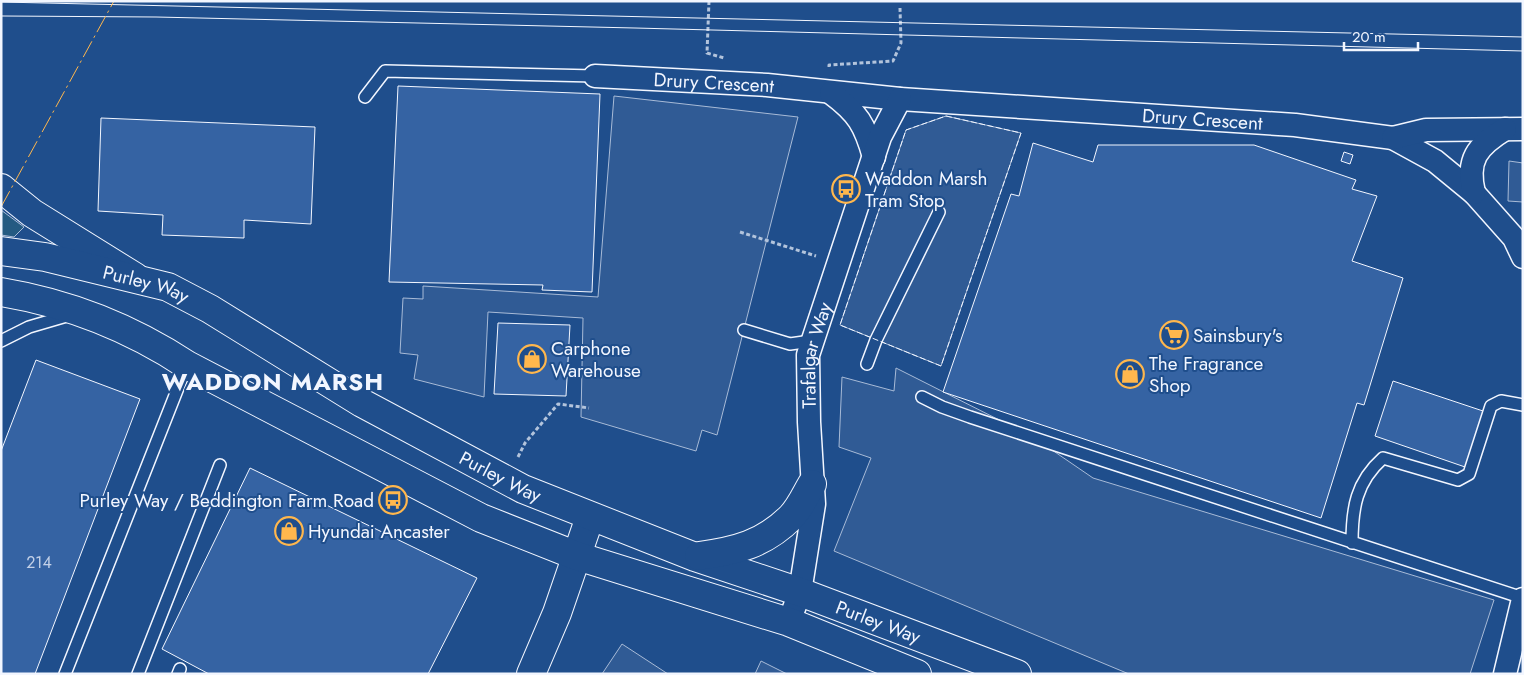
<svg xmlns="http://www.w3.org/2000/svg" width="1524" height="675" font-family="Jost,sans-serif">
<rect width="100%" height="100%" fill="#1f4e8c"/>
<path fill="#245a82" stroke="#a8bbd7" d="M1 210 24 227 14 237 1 235Z"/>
<path fill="#305b95" stroke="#a8bbd7" d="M614 96 798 117 717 435 702 430 696 451 581 417 583 318 488 312 484 397 414 379 418 355 400 353 403 298 423 299V286L598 297Z
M946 116 1021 133 941 366 840 325 906 130Z
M1509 161 1523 163V202L1508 201Z
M896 368 1033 437 1093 478 1494 600 1470 674H1129L834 551 871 458 839 447 842 377 894 391Z
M622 644 668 674H602Z
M761 661 787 674H755Z"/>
<path fill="#3563a3" stroke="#f2f6ff" d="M398 86 600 94 592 292 542 290 543 285 389 282Z
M101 118 315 127 311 224 244 220V238L162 235 163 215 98 211Z
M1033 143 1093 162 1098 145H1254L1356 180 1352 189 1377 196 1352 261 1403 278 1364 405 1357 403 1321 518 943 392 1011 194 1019 196Z
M1344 152 1353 155 1350 164 1341 161Z
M498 323 570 325 566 396 494 394Z
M36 360 140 399 35 674H1V451Z
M1393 381 1486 412 1468 468 1375 436Z
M250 468 477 578 428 674H209L162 649Z"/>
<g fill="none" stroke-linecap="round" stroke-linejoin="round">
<defs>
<path id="lane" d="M365 97 385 71 595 76
M744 330 790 344 811 341
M1 341 29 327 70 315
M867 364 876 340 939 212
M922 397 942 407 970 417 1523 598
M1352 543C1352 508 1356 482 1383 458L1458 480 1469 474 1491 406 1501 401 1523 405
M65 674 187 365
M138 674 220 465
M178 674 180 669"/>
<g id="street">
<path id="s1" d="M595 76 767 85 900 99 1295 125 1393 138 1435 161 1474 193 1514 238 1523 257"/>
<path d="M831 93C858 113 865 125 874 157"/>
<path d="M1393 138 1426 130 1523 129"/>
<path d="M1474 193C1466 160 1477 146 1505 129"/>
<path id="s2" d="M789 622 800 592 814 504 809 422 808 355 880 137 900 99"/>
<path d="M1505 674 1523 599"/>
</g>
<path id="secondary" d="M1 188 32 213 135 277
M531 674 557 613 590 517"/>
<g id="highway">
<path id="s3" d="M1 251 45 257 168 287 210 309 362 403 523 489 695 557 800 592 1017 674"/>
<path d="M1 292C67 303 131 328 187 365L481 518 577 556 789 622 917 674"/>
<path d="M699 556C736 551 764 544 791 517 800 508 806 494 812 484"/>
</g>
</defs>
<use href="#lane" stroke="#f2f6ff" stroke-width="14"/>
<use href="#street" stroke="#f2f6ff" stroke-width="25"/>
<use href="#secondary" stroke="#f2f6ff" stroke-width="30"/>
<use href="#highway" stroke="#f2f6ff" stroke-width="30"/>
<path stroke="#b3c4dc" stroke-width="3" stroke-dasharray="4 2.5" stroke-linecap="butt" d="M709 1 707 53 724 58
M829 67V65L893 61 901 43 900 8
M740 232 816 256
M518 457 525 443 558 404 589 408"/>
<use href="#lane" stroke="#1f4e8c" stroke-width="11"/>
<use href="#street" stroke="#1f4e8c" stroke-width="22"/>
<use href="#secondary" stroke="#1f4e8c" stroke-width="28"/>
<use href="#highway" stroke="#1f4e8c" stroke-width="28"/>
<path stroke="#f2f6ff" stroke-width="1" d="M1 2 1523 37
M1 16 156 17 635 28 1523 51"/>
<path stroke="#f2f6ff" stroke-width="1" stroke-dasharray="6 2.5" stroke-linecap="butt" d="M946 116 1021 133 941 366 840 325 906 130Z"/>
<path stroke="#ffb74d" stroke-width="1" stroke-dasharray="18 4 2.5 4" stroke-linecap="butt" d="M1 207 114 1"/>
</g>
<defs>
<symbol id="bus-ring" viewBox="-11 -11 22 22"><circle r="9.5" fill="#1f4e8c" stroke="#ffb74d" stroke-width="1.5"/><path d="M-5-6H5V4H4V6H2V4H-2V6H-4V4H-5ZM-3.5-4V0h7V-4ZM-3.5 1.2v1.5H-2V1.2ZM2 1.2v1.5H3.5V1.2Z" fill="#ffb74d"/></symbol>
<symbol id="supermarket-ring" viewBox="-11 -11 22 22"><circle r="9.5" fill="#1f4e8c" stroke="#ffb74d" stroke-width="1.5"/><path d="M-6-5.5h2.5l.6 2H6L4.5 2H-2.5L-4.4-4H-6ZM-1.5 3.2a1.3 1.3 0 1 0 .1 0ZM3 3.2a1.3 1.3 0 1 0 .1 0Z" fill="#ffb74d"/></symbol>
<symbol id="shop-ring" viewBox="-11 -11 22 22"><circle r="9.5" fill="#1f4e8c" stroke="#ffb74d" stroke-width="1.5"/><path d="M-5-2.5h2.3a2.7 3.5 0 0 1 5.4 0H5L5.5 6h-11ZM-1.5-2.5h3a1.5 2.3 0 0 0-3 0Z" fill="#ffb74d"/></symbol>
</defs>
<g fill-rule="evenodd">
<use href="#bus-ring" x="830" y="173" width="32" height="32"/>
<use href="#supermarket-ring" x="1158" y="319" width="32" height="32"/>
<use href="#shop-ring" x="516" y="343" width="32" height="32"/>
<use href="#shop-ring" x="1114" y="358" width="32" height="32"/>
<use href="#bus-ring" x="377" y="484" width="32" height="32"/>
<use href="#shop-ring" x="273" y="515" width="32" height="32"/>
</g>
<g text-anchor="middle" stroke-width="4" stroke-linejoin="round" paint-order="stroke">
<g font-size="16" fill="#c3d1e8">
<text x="39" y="568">214</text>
</g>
<g font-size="19" fill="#f2f6ff" stroke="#1f4e8c">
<text dy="7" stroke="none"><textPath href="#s1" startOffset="119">Drury Crescent</textPath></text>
<text dy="7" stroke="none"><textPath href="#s1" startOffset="609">Drury Crescent</textPath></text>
<text dy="7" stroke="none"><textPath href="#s3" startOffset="149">Purley Way</textPath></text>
<text dy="7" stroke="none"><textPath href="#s2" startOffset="271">Trafalgar Way</textPath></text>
<text dy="7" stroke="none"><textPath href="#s3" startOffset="554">Purley Way</textPath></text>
<text dy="7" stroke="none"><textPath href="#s3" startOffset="959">Purley Way</textPath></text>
</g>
<g font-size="19" fill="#f2f6ff" stroke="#1f4e8c" text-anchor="start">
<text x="865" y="185">Waddon Marsh<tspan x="865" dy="22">Tram Stop</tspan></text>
<text x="1193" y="342">Sainsbury's</text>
<text x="551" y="355">Carphone<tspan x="551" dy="22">Warehouse</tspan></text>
<text x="1149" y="370">The Fragrance<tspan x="1149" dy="22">Shop</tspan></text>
<text x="374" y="507" text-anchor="end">Purley Way / Beddington Farm Road</text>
<text x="308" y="538">Hyundai Ancaster</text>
</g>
<g font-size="24" font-weight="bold" letter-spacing="1" fill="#f2f6ff" stroke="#1f4e8c">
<text x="273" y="390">WADDON MARSH</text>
</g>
</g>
<rect width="1524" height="675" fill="none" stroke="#f2f6ff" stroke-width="5"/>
<path d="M1344 42v8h74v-8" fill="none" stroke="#f2f6ff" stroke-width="2.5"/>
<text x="1352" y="42" font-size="15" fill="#f2f6ff" stroke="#1f4e8c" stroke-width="4" paint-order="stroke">20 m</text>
</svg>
